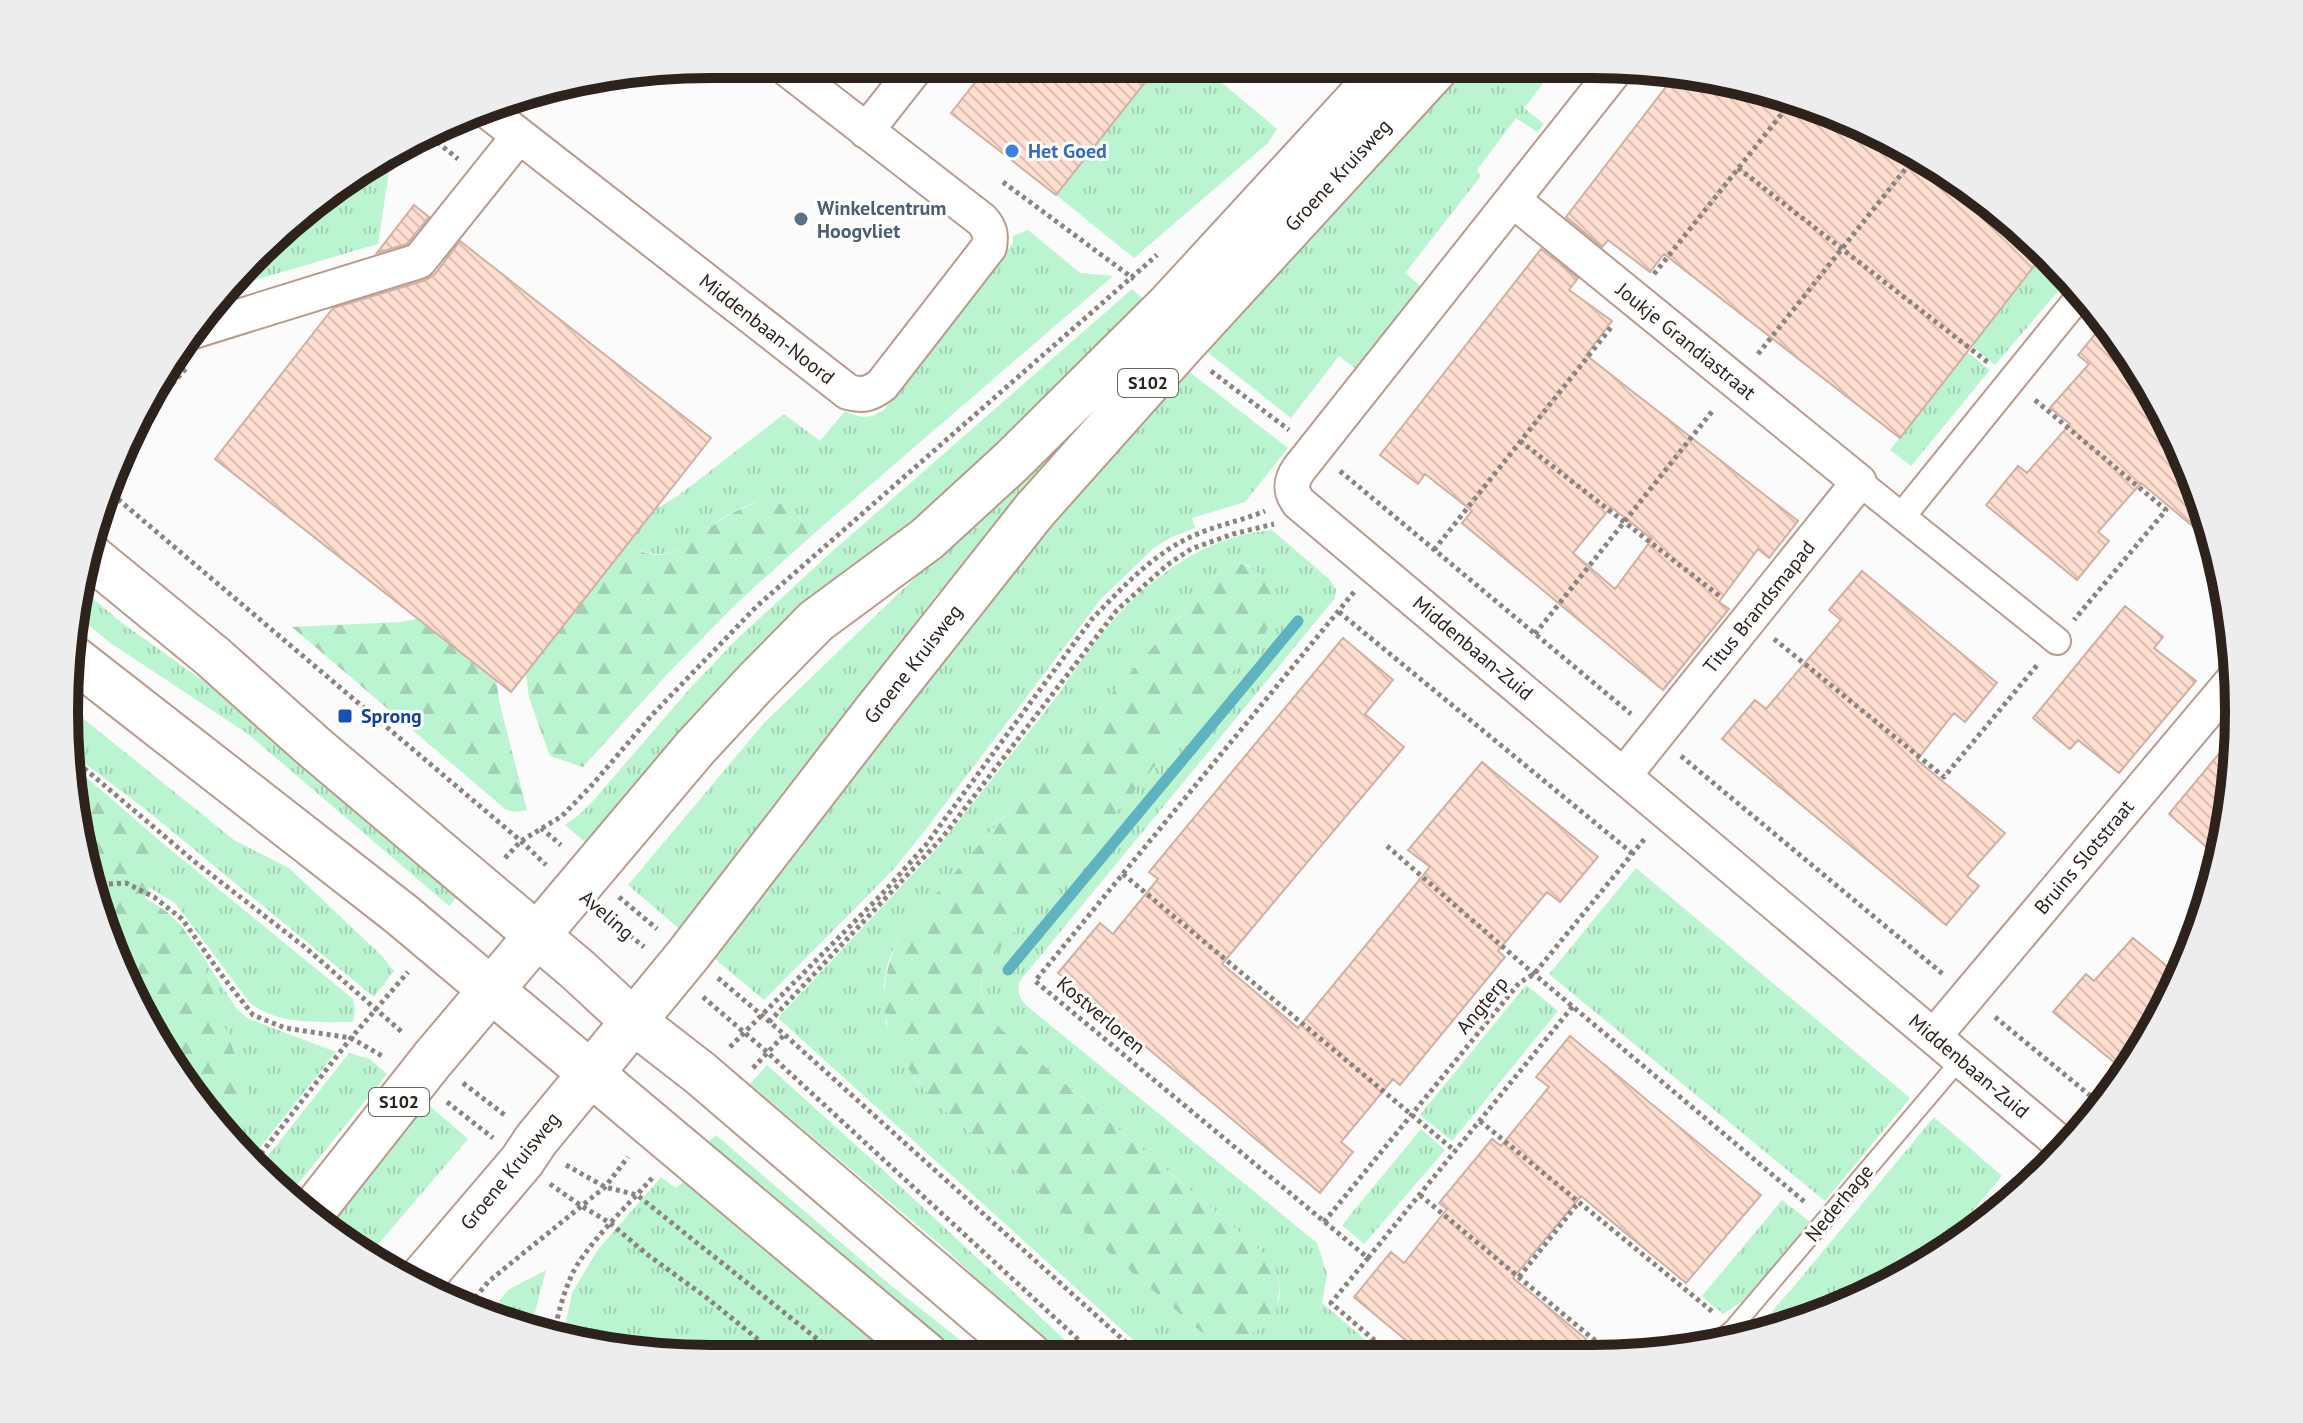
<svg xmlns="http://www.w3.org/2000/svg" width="2303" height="1423" font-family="'PT Sans',sans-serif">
<defs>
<pattern id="grass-tufts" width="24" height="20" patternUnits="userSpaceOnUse" patternTransform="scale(2)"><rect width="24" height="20" fill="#bbf4d0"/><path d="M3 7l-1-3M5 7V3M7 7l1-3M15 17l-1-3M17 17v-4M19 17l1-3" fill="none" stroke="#a1d1b2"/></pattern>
<pattern id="forest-firs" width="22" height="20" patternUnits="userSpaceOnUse" patternTransform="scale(2)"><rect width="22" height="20" fill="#bbf4d0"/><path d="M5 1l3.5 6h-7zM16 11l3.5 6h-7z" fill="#a1d1b2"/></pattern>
<pattern id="building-back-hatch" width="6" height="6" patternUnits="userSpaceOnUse" patternTransform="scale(2)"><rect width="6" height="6" fill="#ffded0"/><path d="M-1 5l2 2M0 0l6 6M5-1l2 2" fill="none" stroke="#dbbeb2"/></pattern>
</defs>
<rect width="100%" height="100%" fill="#fbfbfb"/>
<path fill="url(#grass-tufts)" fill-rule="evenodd" d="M1157 67H1203L1277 129 1268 143 1134 258 1056 195Z
M1446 68 1554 69 1524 108 1544 124 1537 132 1516 118 1477 170 1481 176 1405 273 1424 289 1360 372 1339 356 1291 418 1196 343Z
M391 158 378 244 251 281 318 198Z
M1028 230 1080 273 1113 276 810 537 798 515C787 511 774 504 762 502 756 501 750 505 744 507 693 526 686 576 621 543L643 517 679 495 784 414 820 441 845 411C861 419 869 419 884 410L1013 243V236Z
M2045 253 2070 277 1995 365 1972 346Z
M1132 289 1150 305 1005 449 753 654 693 718 587 844 565 825 580 814 593 801 692 686 738 638 827 556Z
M1148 340 1061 455 936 595 855 706 683 932 628 885 765 722 925 568Z
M1967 352 1990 370 1911 466 1890 450Z
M1178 363 1288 448 1245 502 1192 518 1195 528 1172 537 1155 547 1101 599 926 829 893 870 764 1000 714 958 806 841 927 666Z
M1272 530 1330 580 1336 589 1335 598 1019 982C1017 993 1020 998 1027 1006L1317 1243 1327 1274 1322 1303 1386 1357 1151 1356 778 1018 940 845 1061 691C1109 615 1177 539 1272 530ZM1238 563 1250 566 983 968C980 997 981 1007 1001 1029L1259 1249C1285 1278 1288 1297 1262 1327L1201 1332 937 1104 916 1080 886 1023 884 985 888 962 899 936 1210 582 1222 570Z
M84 591 122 623 260 721 460 893 449 906 248 734 109 642 79 617Z
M65 704 234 840 289 868 382 956 394 971 374 997 145 809 71 753 64 711Z
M166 846 353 999 355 1009 353 1022C318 1022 278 1025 250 1003L176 904 149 887Z
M1636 868 1910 1098 1825 1201 1549 974Z
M198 949 236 1008 247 1018 336 1052 253 1156 230 1132 249 1097Z
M1526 985 1558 1011 1452 1141 1420 1115Z
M349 1053 370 1059 387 1074 289 1195 261 1165Z
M767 1065 870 1158 1081 1355H1058L943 1247 750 1084Z
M423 1100 468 1139 369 1255 321 1228Z
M1934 1117 2002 1176 1931 1261 1915 1272 1825 1310 1795 1285Z
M1421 1129 1445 1150 1364 1244 1342 1225Z
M716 1135 889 1284 979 1355H949L702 1148Z
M690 1175 909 1355 627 1354 563 1336 572 1293 597 1251 661 1177 676 1188Z
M1782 1200 1810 1222 1743 1301 1723 1314 1702 1296Z
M546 1270 531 1328 487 1316 508 1290Z"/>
<path fill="url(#forest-firs)" d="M760 501C795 505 793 506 810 537L737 603 671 670 583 767 550 756 529 698 524 656 621 543C672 569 680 547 719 521 732 512 745 507 760 501Z
M1238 563C1257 568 1281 586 1278 609 1277 617 1269 626 1265 633L1110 820 983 968C979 997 982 1007 1001 1029L1259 1249 1275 1266 1280 1286 1276 1311 1262 1327 1243 1339 1222 1340 1201 1332 937 1104C888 1050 868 1008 899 936L1210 582 1222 570Z
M452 612 493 650 499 701 527 810 514 812 505 809 292 627 401 622Z
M73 766 166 846 145 898 166 911 182 927 198 949 250 1098 230 1132 173 1072 98 919Z"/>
<path fill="#bbf4d0" d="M1795 1285 1825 1310 1760 1337 1749 1338Z"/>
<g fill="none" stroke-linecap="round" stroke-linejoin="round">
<path stroke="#5eb3bf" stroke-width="11" d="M1008 970 1298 621"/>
</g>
<path fill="url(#building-back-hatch)" stroke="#cfb0a3" stroke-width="2" fill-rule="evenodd" d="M988 66H991L1157 67 1056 195 951 113Z
M1679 70 1839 113 1881 137 2038 261 1900 438 1664 254 1650 272 1608 240 1602 247 1566 217Z
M414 205 429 217 407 244 377 253Z
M460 241 711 438 511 692 215 459 333 308 426 280 435 274Z
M1541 249 1578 278 1569 290 1612 321 1586 355 1798 521 1769 558 1758 549 1719 602 1729 609 1663 690 1462 523 1472 511 1425 474 1418 484 1380 455ZM1611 507 1652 539 1615 589 1573 553Z
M2105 322 2152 387 2204 502 2214 544 2141 483 2098 532 2109 541 2077 580 1986 505 2018 466 2027 473 2070 424 2050 408 2089 364 2078 355Z
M1862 571 1997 683 1965 722 1954 713 1917 760 2005 833 1967 876 1979 886 1946 925 1722 739 1755 700 1766 709 1841 620 1829 610Z
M2125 606 2163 637 2154 648 2196 681 2119 773 2078 740 2070 749 2033 718Z
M1343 638 1393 680 1365 714 1404 747 1222 964 1298 1028 1430 867 1408 850 1482 762 1598 857 1560 902 1547 892 1498 951 1505 957 1400 1085 1393 1079 1341 1142 1353 1152 1320 1193 1058 973 1100 923 1113 934 1158 879 1149 872Z
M2237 732 2238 753 2220 859 2169 814Z
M2133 938 2180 977 2172 997 2126 1072 2053 1012 2086 974 2094 981Z
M1570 1036 1761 1195 1686 1283 1581 1196 1513 1278 1586 1339 1571 1357H1426L1354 1297 1391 1252 1404 1263 1447 1209 1439 1203 1492 1139 1501 1146 1549 1087 1536 1077Z"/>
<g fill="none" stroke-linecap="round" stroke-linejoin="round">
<defs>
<path id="service" d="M1714 1344 1733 1328 1961 1059"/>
<path id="pedestrian" d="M1859 482 2057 641
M1902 516 2083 292"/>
<path id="minor" d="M1616 69 1299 469C1290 482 1290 491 1299 503L2066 1148
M485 109 848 392C863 396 870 394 882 385L989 247C991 235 990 229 982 220L781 64
M866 131 918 65
M1513 200 1859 482 1624 775
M190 332 419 261 519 136
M1934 1036 2235 678"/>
<path id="secondary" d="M90 556 212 656 314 747 578 970 633 1021 700 1073 1029 1355
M73 658 401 914 926 1355"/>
<path id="primary" d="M309 1216 432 1060 695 748 755 683 816 621 927 539 1012 461 1170 304 1387 68
M418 1283 522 1161 536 1140 688 955 876 711 1034 511 1181 346 1436 68"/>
</defs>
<use href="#service" stroke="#b99a8d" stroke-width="20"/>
<use href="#pedestrian" stroke="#b99a8d" stroke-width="30"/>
<use href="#minor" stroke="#b99a8d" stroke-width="38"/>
<use href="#secondary" stroke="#b99a8d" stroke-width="48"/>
<use href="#primary" stroke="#b99a8d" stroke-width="48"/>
<path stroke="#8a8480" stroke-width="5" stroke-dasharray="4 4" stroke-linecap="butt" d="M431 137 458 159
M1738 168 1990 364
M1003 182 1134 279
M1654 274 1792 101
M1758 354 1915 157
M1211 371 1289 430
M2035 400 2166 510 2074 620
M146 414 188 366
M1520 441 1722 598
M1340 471 1631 714
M106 489 521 841 546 865
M1434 550 1613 325
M1354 592 1035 981 1368 1258 1331 1303 1394 1357
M1339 612 1633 854
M1535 634 1714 409
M1774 639 1944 777 2038 664
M1681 756 1944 975
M72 758 195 862 306 948 403 1033
M541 828 561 845
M1387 846 1534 974 1806 1203
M505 858 521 841 562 816 592 785 651 716 757 606 1157 255
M1123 874 1455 1151
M93 885 126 883 154 897 182 919 223 977 253 1015 285 1028 351 1038 384 1057
M619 897 657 929
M605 915 644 947
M718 978 785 1035 1141 1356
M703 997 767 1052 1095 1355
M1995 1017 2104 1107
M769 1022 942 838 1117 610 1167 565 1191 549 1233 534 1274 524
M730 1047 882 894 925 846 1092 619C1124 586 1156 550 1200 533 1221 524 1244 520 1265 511
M753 1068 784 1035
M463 1083 506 1116
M447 1102 493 1138
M1480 1121 1714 1313
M256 1160 351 1038 408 972
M566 1165 605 1187 637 1195 836 1354
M550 1184 580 1205 610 1223 648 1255 707 1298 776 1354
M1420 1195 1616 1358
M1324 1222 1519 983 1534 974 1646 837
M1368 1258 1573 1006
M1519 1277 1579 1202
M465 1310 489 1281 605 1187 628 1157
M554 1334C558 1312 567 1280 579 1262 600 1231 629 1204 654 1176"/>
<use href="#service" stroke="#fff" stroke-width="16"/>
<use href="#pedestrian" stroke="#fff" stroke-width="26"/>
<use href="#minor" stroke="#fff" stroke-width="34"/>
<use href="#secondary" stroke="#fff" stroke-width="44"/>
<use href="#primary" stroke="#fff" stroke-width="44"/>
</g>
<circle fill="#3f7fe0" stroke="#fff" stroke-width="3" cx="1012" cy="151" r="8"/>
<circle fill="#5c6f8a" stroke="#fff" stroke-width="3" cx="801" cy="219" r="8"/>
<rect fill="#1a4fb4" stroke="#fff" stroke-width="3" x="337" y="708" width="16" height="16" rx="4"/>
<g text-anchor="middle" stroke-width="6" stroke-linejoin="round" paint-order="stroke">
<g fill="#fff" stroke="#6c6460" stroke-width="2">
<rect x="1118" y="369" width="60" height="28" rx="6"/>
<rect x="369" y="1088" width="60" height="28" rx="6"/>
</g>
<g font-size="18" font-weight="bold" fill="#2d221c">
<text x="1148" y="389">S102</text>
<text x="399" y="1108">S102</text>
</g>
<g font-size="20" font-weight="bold" fill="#366cbe" stroke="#fff" text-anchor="start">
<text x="1028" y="158">Het Goed</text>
</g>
<g font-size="20" fill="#2d221c" stroke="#fff">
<text transform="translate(1338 175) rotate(-47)" y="7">Groene Kruisweg</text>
<text transform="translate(767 329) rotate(38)" y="7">Middenbaan-Noord</text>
<text transform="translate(1686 341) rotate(39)" y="7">Joukje Grandiastraat</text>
<text transform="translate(1759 607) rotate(-51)" y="7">Titus Brandsmapad</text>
<text transform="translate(1473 648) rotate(40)" y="7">Middenbaan-Zuid</text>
<text transform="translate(913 664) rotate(-52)" y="7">Groene Kruisweg</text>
<text transform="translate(2084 857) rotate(-50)" y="7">Bruins Slotstraat</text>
<text transform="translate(607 915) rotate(41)" y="7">Aveling</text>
<text transform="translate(1482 1005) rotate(-50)" y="7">Angterp</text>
<text transform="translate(1101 1015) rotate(40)" y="7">Kostverloren</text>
<text transform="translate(1969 1066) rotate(40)" y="7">Middenbaan-Zuid</text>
<text transform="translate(510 1171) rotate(-51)" y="7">Groene Kruisweg</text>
<text transform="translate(1839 1203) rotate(-50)" y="7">Nederhage</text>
</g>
<g font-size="20" font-weight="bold" fill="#4e5e75" stroke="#fff" text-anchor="start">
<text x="817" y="215">Winkelcentrum<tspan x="817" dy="23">Hoogvliet</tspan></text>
</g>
<g font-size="20" font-weight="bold" fill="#164399" stroke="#fff" text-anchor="start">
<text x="361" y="723">Sprong</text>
</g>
</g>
<path d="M0 0H2303V1423H0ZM711 78H1592A633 633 0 0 1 2225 711V712A633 633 0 0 1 1592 1345H711A633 633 0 0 1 78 712V711A633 633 0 0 1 711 78Z" fill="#eeeded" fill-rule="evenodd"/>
<path fill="none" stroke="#2d221c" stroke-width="10" d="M711 78H1592A633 633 0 0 1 2225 711V712A633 633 0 0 1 1592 1345H711A633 633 0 0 1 78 712V711A633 633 0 0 1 711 78Z"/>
</svg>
